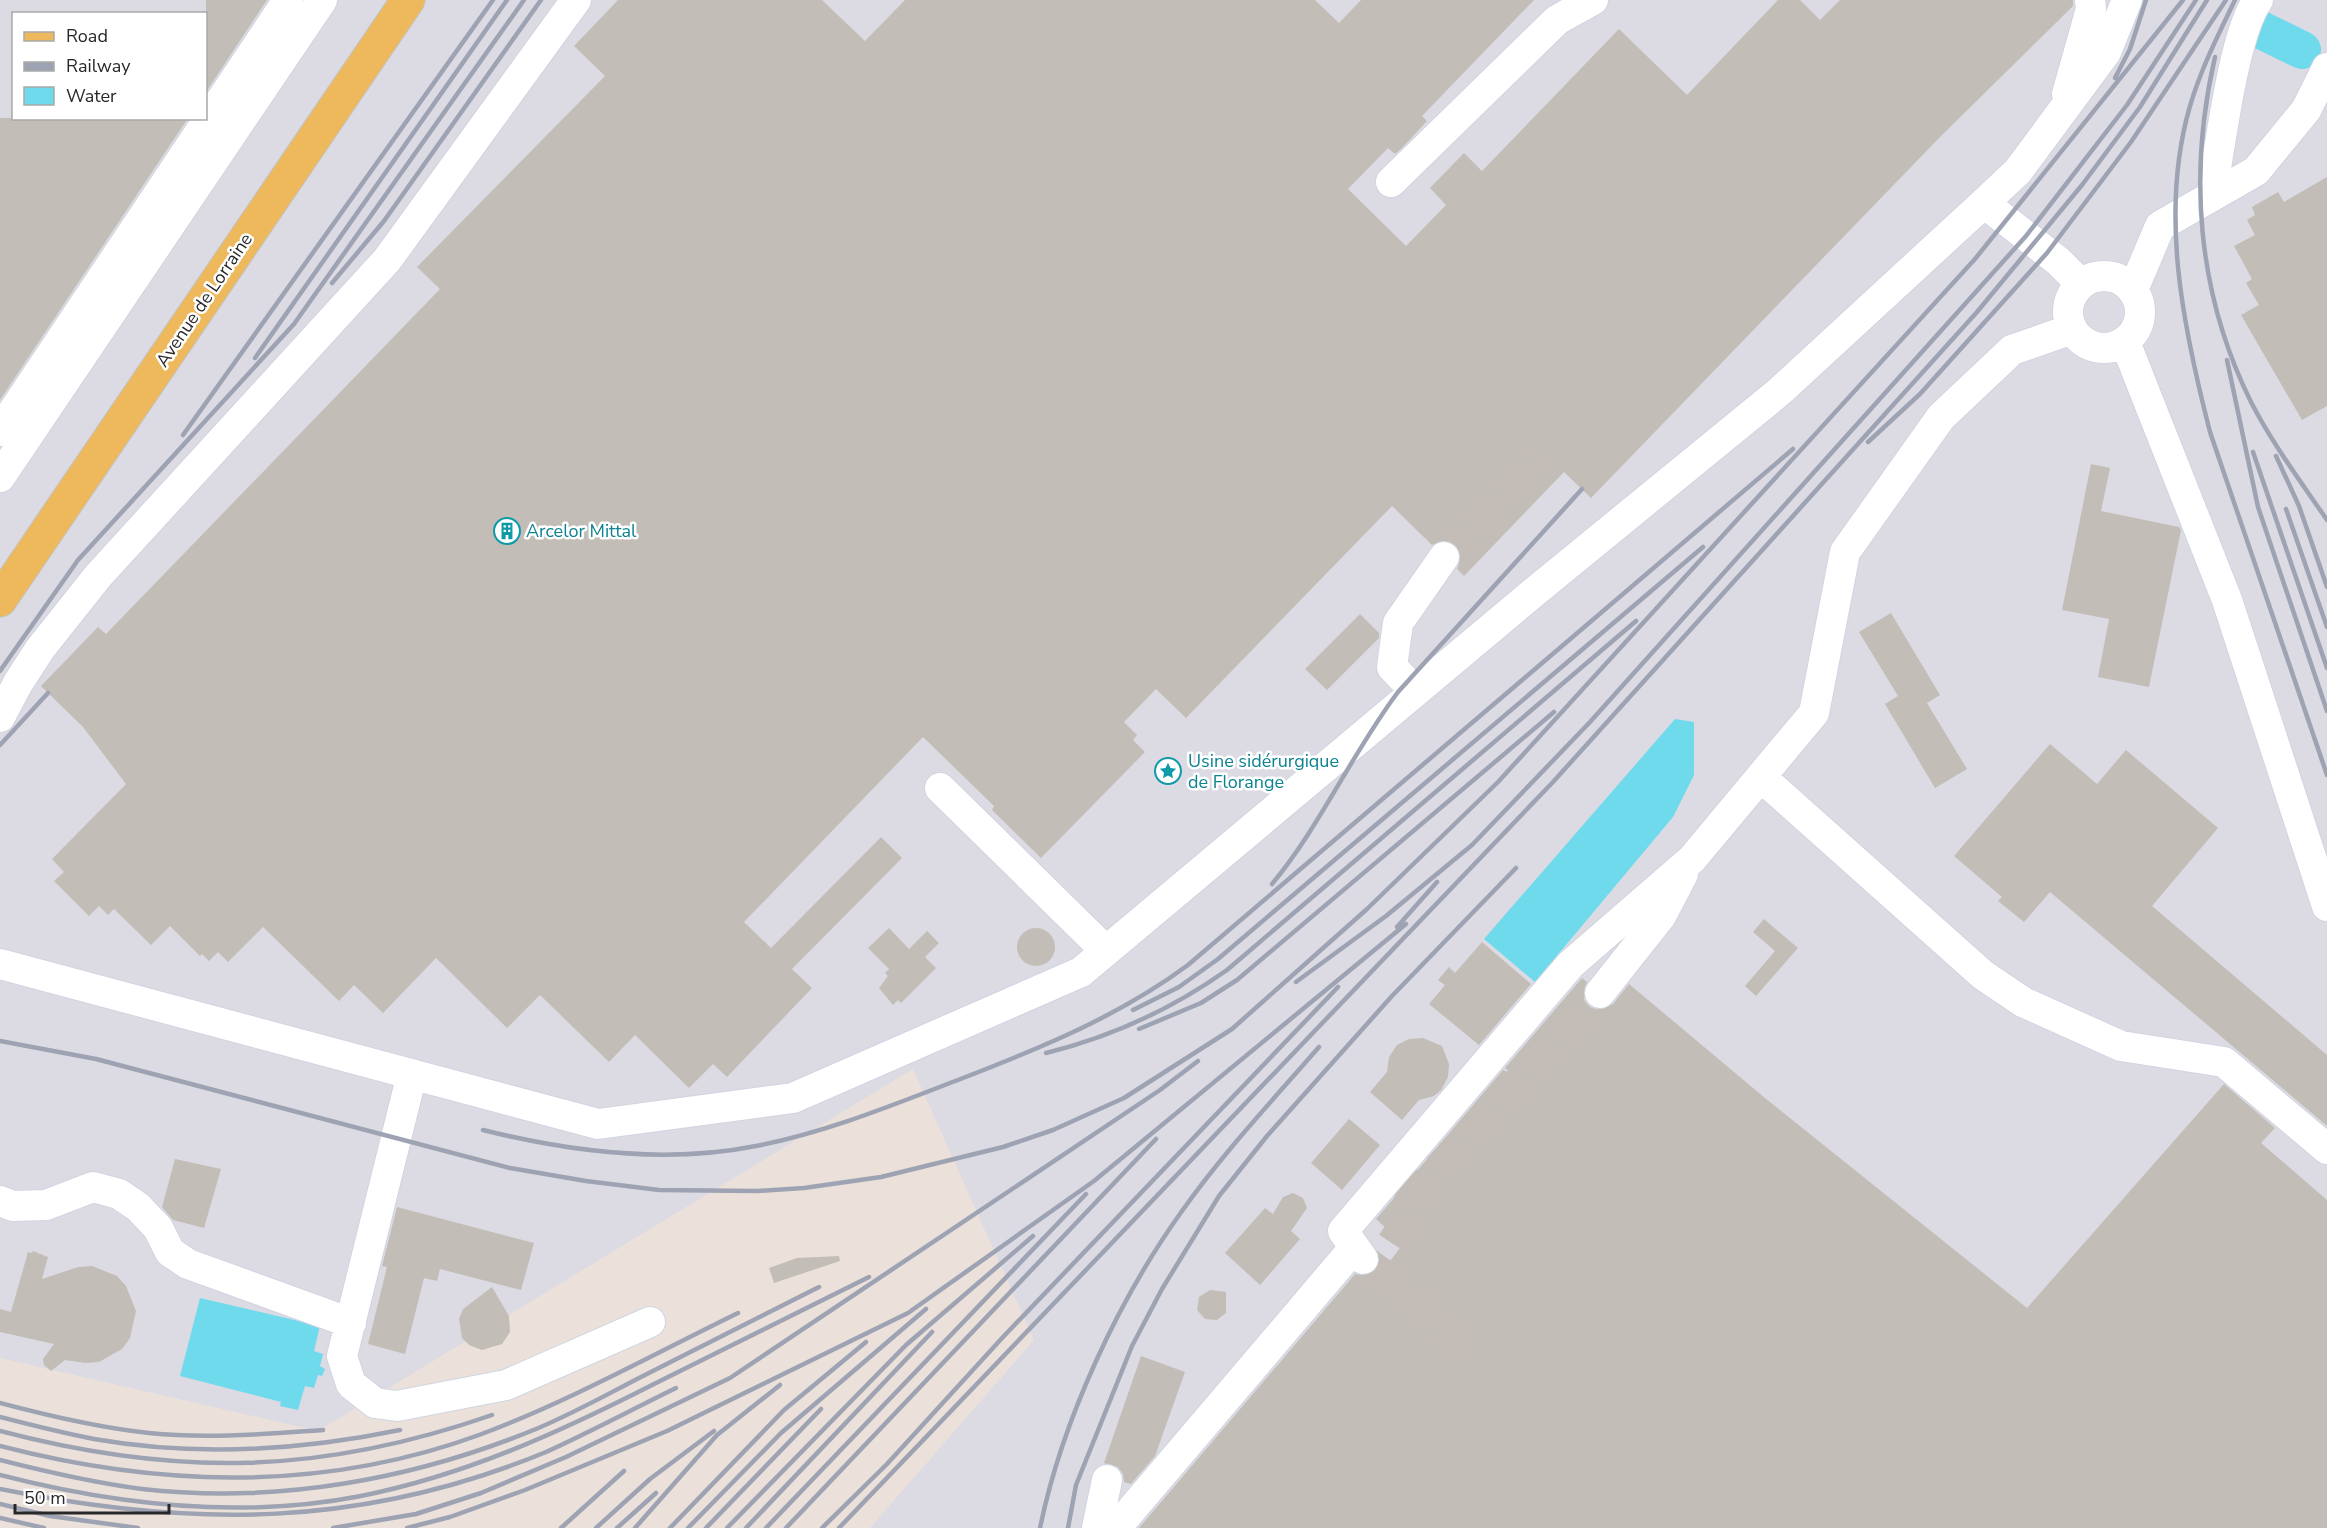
<svg xmlns="http://www.w3.org/2000/svg" width="2327" height="1528" font-family="'Nunito Sans',sans-serif">
<rect width="100%" height="100%" fill="#ebe1da"/>
<path fill="#dcdbe3" fill-rule="evenodd" d="M0 0H2327V1528H870L1034 1340 913 1069 318 1431 0 1358ZM14 14H206V118H14Z"/>
<path fill="#6edaec" d="M1675 719 1694 722V775L1673 817 1535 982 1484 939Z
M200 1298 320 1326 314 1351 323 1354 320 1366 325 1369 322 1376 318 1375 314 1388 305 1386 298 1410 280 1406 281 1402 180 1376Z"/>
<g fill="none" stroke-linecap="round" stroke-linejoin="round">
<path stroke="#6edaec" stroke-width="38" d="M2261 30 2302 50"/>
</g>
<path fill="#c2bdb6" d="M206 0H267L206 92Z
M618 0H822L865 41 905 0H1315L1339 23 1361 0H1534L1422 116 1427 121 1401 149 1395 154 1388 148 1348 189 1406 246 1446 205 1430 188 1464 153 1482 171 1619 29 1687 95 1778 0H1800L1820 20 1840 0H2073V6L1941 136 1591 498 1564 472 1464 576 1457 569 1461 558 1454 543 1445 540 1432 545 1392 506 1186 718 1156 689 1124 722 1137 735 1133 740 1145 752 1041 858 992 810 994 806 923 737 744 922 771 948 881 837 902 858 792 969 812 988 727 1077 713 1064 689 1088 635 1035 609 1062 540 995 507 1028 436 958 383 1013 354 985 339 1001 263 927 228 962 218 952 209 961 202 954 200 956 170 926 151 945 114 909 108 915 99 906 89 916 54 881 64 872 52 859 126 784 83 727 41 686 98 627 106 634 440 289 417 267 605 76 574 46Z
M0 118H188L0 400Z
M2327 177V406L2302 420 2241 315 2259 305 2246 283 2252 279 2234 246 2255 235 2247 220 2255 215 2252 207 2278 192 2284 202Z
M2091 464 2110 468 2101 511 2179 527 2181 530 2149 687 2098 677 2109 619 2062 610Z
M1891 613 1940 695 1927 703 1967 769 1935 788 1885 704 1898 696 1859 632Z
M1360 614 1379 633V638L1327 690 1305 669Z
M2050 744 2097 784 2126 750 2218 828 2152 906 2327 1055V1126L2050 892 2024 922 1998 901 2002 897 1954 856Z
M1764 919 1798 948 1756 996 1745 986 1775 951 1753 932Z
M1017 947a19 19 0 1 1 38 0a19 19 0 1 1-38 0Z
M889 928 909 949 927 931 939 943 925 957 936 968 901 1003 898 1000 893 1005 879 988 888 976 885 973 889 969 868 948Z
M1482 942 1531 984 1479 1045 1429 1004 1445 985 1438 980 1449 967 1455 973Z
M1582 978 1587 982 1583 991 1584 1000 1590 1007 1598 1010 1613 1004 1629 984 1765 1098 2027 1308 2224 1084 2275 1128 2261 1143 2327 1200V1528H1139L1355 1274 1364 1276 1373 1273 1379 1266V1253L1390 1261 1403 1244 1376 1219 1503 1070 1512 1074 1505 1068Z
M1423 1038 1442 1046 1449 1064 1448 1077 1441 1090 1434 1096 1419 1100 1402 1120 1370 1092 1387 1072 1389 1057 1397 1045 1409 1039Z
M1349 1119 1380 1145 1342 1190 1311 1163Z
M175 1159 221 1169 204 1228 173 1220 162 1207Z
M1293 1193 1303 1198 1307 1208 1291 1231 1300 1239 1260 1285 1225 1253 1265 1208 1273 1214 1283 1197Z
M397 1207 534 1243 521 1290 440 1269 437 1281 424 1278 405 1354 368 1344 387 1267 382 1266Z
M33 1251 48 1257 42 1279 78 1267 92 1266 117 1276 126 1286 136 1311 130 1338 122 1349 99 1362 85 1363 65 1360 51 1371 44 1365 43 1359 54 1344 0 1332V1309L11 1312 28 1252 32 1253Z
M839 1256 840 1261 774 1283 769 1268 797 1258Z
M492 1287 509 1316 510 1332 502 1344 482 1350 469 1345 462 1338 459 1319 463 1309Z
M1210 1290 1226 1292V1313L1217 1320 1205 1319 1197 1310 1199 1297Z
M1141 1356 1185 1372 1155 1456 1131 1484 1124 1482 1123 1474 1118 1467 1104 1463Z"/>
<g fill="none" stroke-linecap="round" stroke-linejoin="round">
<path stroke="#c4bcb6" stroke-width="30" stroke-dasharray="30 15" stroke-linecap="butt" d="M1444 557 1543 458
M1363 1259 1375 1268 1405 1223 1409 1200 1600 993
M1375 1268 1471 1352"/>
<defs>
<path id="minor" d="M2067 94 2091 9 2090 0
M1391 182 1557 20 1593 0
M2211 197C2220 151 2233 34 2258 0
M1984 203 2058 261 2081 284
M2068 312a36 36 0 1 1 72 0a36 36 0 1 1-72 0Z
M2133 290 2160 226 2256 171 2306 110 2327 68
M2125 342 2227 600 2327 906
M0 431 288 0
M0 477 322 0
M1415 691 1392 667 1398 623 1444 557
M0 717 18 683 40 649 98 576 387 260 576 0
M1761 777 1983 975 2023 1002 2121 1046 2224 1062 2327 1149
M940 788 1106 951
M0 964 598 1124 793 1098 1081 972 1533 593 1780 391 1984 203 2018 171 2106 52 2127 0
M1600 993 1661 916 1683 874
M412 1074 342 1356 351 1384 375 1403 397 1406 506 1385 650 1322
M0 1201 13 1206 46 1205 93 1187 119 1194 138 1207 158 1228 170 1252 188 1264 351 1323
M1363 1259 1343 1231 1571 964 1692 859 1814 713 1845 552 1941 417 2012 350 2072 329
M1097 1528 1107 1480
M1116 1528 1354 1248"/>
<path id="major" d="M0 600 408 0"/>
</defs>
<use href="#minor" stroke="#cfd5e1" stroke-width="32"/>
<use href="#major" stroke="#c3c3c3" stroke-width="35"/>
<use href="#minor" stroke="#fff" stroke-width="30"/>
<use href="#major" stroke="#edb95c" stroke-width="33"/>
<path stroke="#9da3b2" stroke-width="4.5" d="M2235 0C2218 35 2201 69 2190 106 2159 212 2183 327 2210 432L2327 775
M2215 57C2188 174 2197 293 2251 402 2272 443 2301 482 2327 520
M2115 78 2130 49 2146 0
M332 283 384 221 541 0
M255 358 507 0
M2227 360 2258 507 2327 711
M183 435 493 0
M1868 442 1920 394 2047 253 2131 142 2226 0
M2253 452 2327 668
M2276 456 2299 506 2327 587
M2286 509 2327 627
M0 671 78 560 294 324 524 0
M0 745 48 693
M1272 884C1321 825 1352 753 1398 692L1582 489
M1397 927 1437 882
M1296 982 1386 916 1472 845 1590 722 2026 236 2127 105 2196 0
M1133 1010 1179 987 1218 959 1703 547
M1139 1029 1201 1003 1237 980 1554 712
M0 1041 96 1059 510 1168 586 1181 659 1190 757 1191 804 1188 881 1177 1003 1147 1053 1130 1124 1098 1232 1029 1367 909 1498 782 1975 259 2183 0
M1046 1053C1111 1037 1172 1009 1227 970L1636 621
M483 1130C571 1152 666 1164 756 1146 828 1132 895 1104 963 1078 1043 1047 1119 1016 1188 965L1793 449
M0 1403C49 1416 99 1428 149 1433 207 1439 265 1434 323 1430
M0 1417C31 1425 62 1433 94 1439 197 1457 298 1451 400 1430
M0 1431C175 1477 320 1475 492 1415
M0 1446C158 1487 323 1492 479 1435 568 1402 652 1355 738 1313
M0 1460C47 1472 94 1483 142 1489 276 1504 412 1480 536 1429 572 1414 606 1395 641 1377 701 1347 760 1317 819 1287
M0 1475C116 1505 243 1519 361 1496 466 1475 560 1432 654 1384 725 1348 797 1313 869 1277
M0 1489C192 1528 363 1528 546 1452 590 1432 633 1409 676 1388
M0 1504 50 1516 138 1528
M0 1518 44 1528
M333 1528 416 1514 481 1493 566 1457 730 1378 1160 1090 1198 1061
M407 1528 450 1517 525 1490 667 1431 908 1313 1094 1181 1406 924
M561 1528 624 1471
M596 1528 650 1479 714 1431
M617 1528 656 1493
M635 1528 717 1435 780 1385
M670 1528 784 1410 866 1342
M688 1528 781 1433 926 1309
M706 1528 821 1409
M727 1528 906 1345 1033 1236
M746 1528 932 1332
M766 1528 1086 1194
M786 1528 1156 1139
M822 1528 887 1464 1003 1337 1338 987
M839 1528 1553 782 1977 312 2082 185 2140 107 2207 0
M1040 1528C1062 1421 1118 1300 1182 1211 1223 1153 1272 1101 1319 1047
M1068 1528 1076 1485 1132 1346 1162 1289 1219 1196 1267 1136 1392 996 1516 868"/>
</g>
<defs>
<symbol id="building-ring" viewBox="-11 -11 22 22"><circle r="9.5" fill="#fff" stroke="#0f9aa8" stroke-width="1.5"/><path d="M-4-6H4V6H1V3H-1V6H-4ZM-2.5-4.3h1.7v1.8h-1.7ZM.8-4.3h1.7v1.8H.8ZM-2.5-1h1.7V.8h-1.7ZM.8-1h1.7V.8H.8Z" fill="#0f9aa8"/></symbol>
<symbol id="sight-ring" viewBox="-11 -11 22 22"><circle r="9.5" fill="#fff" stroke="#0f9aa8" stroke-width="1.5"/><path d="M0-6L1.8-2.2L6-1.7L2.9 1.2L3.7 5.4L0 3.3L-3.7 5.4L-2.9 1.2L-6-1.7L-1.8-2.2Z" fill="#0f9aa8"/></symbol>
</defs>
<g fill-rule="evenodd">
<use href="#building-ring" x="492" y="516" width="30" height="30"/>
<use href="#sight-ring" x="1153" y="756" width="30" height="30"/>
</g>
<g text-anchor="middle" stroke-width="5" stroke-linejoin="round" paint-order="stroke">
<g font-size="18" fill="#282828" stroke="#fff">
<text transform="translate(204 300) rotate(-56)" y="6">Avenue de Lorraine</text>
</g>
<g font-size="18" fill="#0d838f" stroke="#fff" text-anchor="start">
<text x="526" y="537">Arcelor Mittal</text>
<text x="1188" y="767">Usine sidérurgique<tspan x="1188" dy="21">de Florange</tspan></text>
</g>
</g>
<rect x="12" y="12" width="195" height="108" fill="#ffffff" stroke="#a9a9a9" stroke-width="1.5"/>
<rect x="24" y="32" width="30" height="9" fill="#edb95c" stroke="#a9a9a9" stroke-width="1.5"/>
<text x="66" y="42" font-size="18" fill="#282828">Road</text>
<rect x="24" y="62" width="30" height="9" fill="#9da3b2" stroke="#a9a9a9" stroke-width="1.5"/>
<text x="66" y="72" font-size="18" fill="#282828">Railway</text>
<rect x="24" y="87" width="30" height="18" fill="#6edaec" stroke="#a9a9a9" stroke-width="1.5"/>
<text x="66" y="102" font-size="18" fill="#282828">Water</text>
<path d="M15 1504v9h154v-9" fill="none" stroke="#282828" stroke-width="3"/>
<text x="24" y="1504" font-size="18" fill="#282828" stroke="#ffffff" stroke-width="4.5" paint-order="stroke">50 m</text>
</svg>
